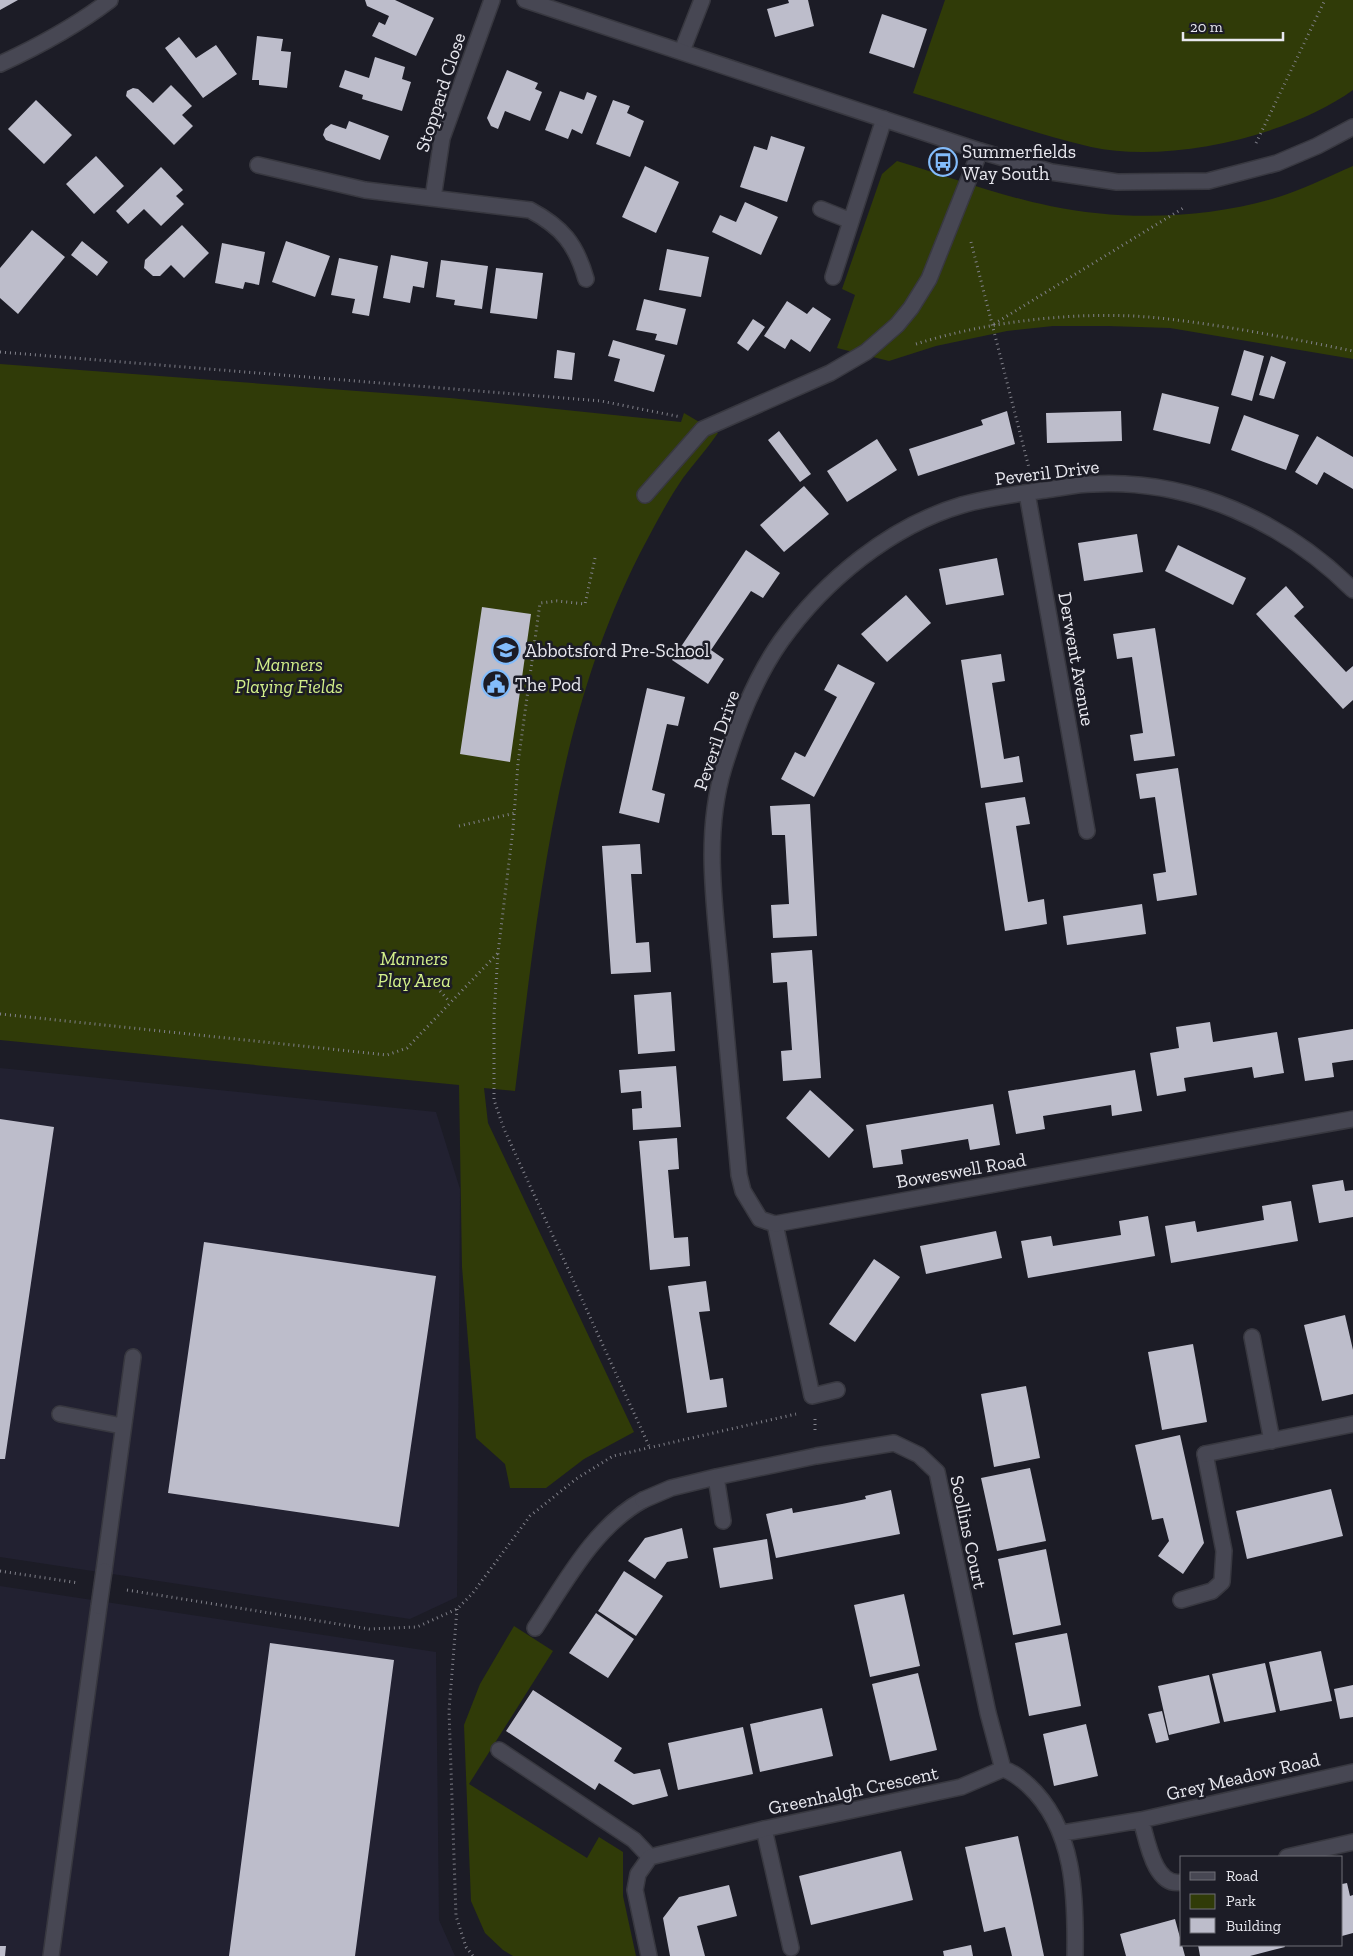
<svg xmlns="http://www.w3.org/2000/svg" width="1353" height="1956" font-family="'Zilla Slab',serif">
<rect width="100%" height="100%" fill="#1c1c26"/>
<path fill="#222131" d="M0 1068 436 1112 460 1189 457 1597 410 1619 0 1557Z
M0 1586 436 1652 439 1920 455 1956H0Z"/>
<path fill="#303b08" d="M945 0H1353V90C1289 136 1169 164 1091 147 1031 133 972 111 913 93Z
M897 161C946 176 1001 196 1050 206 1122 221 1201 219 1272 199 1300 191 1327 177 1353 166V359L1170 328 1108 326H1053L1007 331 936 346 889 361 837 348 855 295 842 289 882 174Z
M0 364 450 398 681 422 684 413 718 433C707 449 694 463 683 478 670 497 658 519 647 540 556 709 539 903 515 1091L484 1088 488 1123 634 1432 584 1459 546 1488H510L505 1464 476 1438 462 1267 459 1085 0 1040Z
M514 1626 553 1651 469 1784 587 1858 599 1837 623 1852V1896L636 1956H513L503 1950 485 1933 471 1901 464 1725 480 1684Z"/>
<path fill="#bdbdcb" d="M0 0H18L0 10Z
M365 0H395L434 18 416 56 372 36 379 22 385 25 389 16 367 6Z
M788 0H808L814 26 775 37 767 9 789 3Z
M882 14 927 29 914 68 869 53Z
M257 36 283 39 281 51 291 52 287 88 259 85V80H252Z
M179 37 196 58 216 45 237 74 203 98 165 48Z
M375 57 405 67 402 79 411 82 402 111 362 99 363 95 339 87 345 70 369 78Z
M507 70 538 83 535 89 542 92 530 121 505 111 498 129 491 126 487 118Z
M171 85 192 106 182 115 193 126 174 145 126 96 127 91 133 88 138 89 153 103Z
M560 91 584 100 587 92 597 96 582 134 572 129 568 139 545 130Z
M36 100 72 135 44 164 8 129Z
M613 100 630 106 627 113 644 121 630 157 596 144Z
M349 121 389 136 380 160 326 140 323 135 325 129 331 124 346 129Z
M771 136 805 147 787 202 740 187 754 146 767 150Z
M96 156 124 186 94 214 66 184Z
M645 166 679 182 656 233 622 217Z
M161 167 183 190 176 196 184 204 161 226 144 209 128 224 116 211Z
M745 202 778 217 761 255 712 232 720 215 736 222Z
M182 225 209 253 184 278 171 265 160 276H153L144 268 145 260Z
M32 230 65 257 18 314 0 298V268Z
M82 241 108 262 97 276 71 255Z
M286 241 330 256 315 297 272 282Z
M222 243 265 252 259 285 245 282 243 289 215 283Z
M667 249 709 257 701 297 659 290Z
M391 255 428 262 424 288 413 286 410 303 383 298Z
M339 258 378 266 369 316 352 313 355 299 331 295Z
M441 260 488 266 482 309 454 305 455 300 436 297Z
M496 268 543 273 537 319 490 313Z
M644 299 686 309 677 345 655 340 657 334 636 330Z
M787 301 807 314 813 307 831 319 810 352 791 339 785 349 764 336Z
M753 319 765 327 748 351 737 343Z
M613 340 665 355 654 392 614 381 620 359 608 356Z
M557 350 575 353 572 380 554 378Z
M1244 350 1264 356 1252 401 1231 395Z
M1271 356 1286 362 1274 399 1259 395Z
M1162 393 1219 407 1210 444 1153 430Z
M1007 411 1015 444 918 476 909 449 983 425 981 420Z
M1121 411 1122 441 1047 443 1046 413Z
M1244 415 1299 435 1286 470 1231 450Z
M779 431 811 474 800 482 768 440Z
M1317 436 1353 457V489L1324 472 1317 485 1295 472Z
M877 439 897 470 847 502 827 471Z
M804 486 829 514 784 552 760 525Z
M1137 534 1143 572 1084 581 1078 543Z
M1178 545 1246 578 1233 605 1165 571Z
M746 550 780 573 763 598 751 591 711 650 724 659 708 684 672 660Z
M997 558 1004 595 946 605 939 569Z
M1286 586 1304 607 1294 616 1346 672 1353 666V700L1343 709 1256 614Z
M906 595 931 623 887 662 861 634Z
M482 607 531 614 510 762 460 754Z
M1155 628 1175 756 1134 761 1130 735 1143 733 1132 657 1117 659 1113 634Z
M1001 654 1005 681 992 683 1004 759 1019 756 1023 782 981 788 961 660Z
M838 664 875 683 814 797 781 779 795 752 805 757 837 697 824 690Z
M647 688 685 697 678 726 667 724 652 790 665 794 659 823 619 813Z
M1178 768 1197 895 1157 901 1153 874 1166 872 1155 797 1140 799 1136 774Z
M1025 797 1030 824 1016 826 1028 902 1044 899 1047 924 1005 931 985 803Z
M810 804 817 936 773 938 771 905 789 904 785 835H772L770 806Z
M640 844 642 874H631L636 943 649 942 651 972 611 974 602 846Z
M1142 904 1146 934 1067 945 1063 916Z
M812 950 821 1078 783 1081 781 1051 792 1050 787 982 773 983 771 953Z
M671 992 675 1051 638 1054 634 995Z
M1210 1022 1213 1042 1277 1032 1284 1073 1254 1078 1252 1067 1184 1078 1186 1091 1157 1096 1150 1053 1179 1048 1176 1027Z
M1353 1029V1060L1332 1063 1334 1077 1305 1081 1298 1038Z
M676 1066 681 1127 633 1130 632 1109 642 1108 641 1091 621 1093 619 1070Z
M1135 1070 1142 1111 1112 1116 1111 1105 1043 1116 1045 1129 1016 1134 1008 1091Z
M810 1090 854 1130 829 1158 786 1118Z
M993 1104 1000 1145 970 1150 968 1139 901 1150 903 1164 873 1168 866 1125Z
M0 1119 54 1127 5 1459H0Z
M677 1138 679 1169 668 1170 674 1238 688 1237 690 1266 650 1270 639 1141Z
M1343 1180 1345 1191 1353 1190V1217L1319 1223 1312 1185Z
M1291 1201 1298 1241 1171 1263 1165 1226 1195 1221 1197 1232 1264 1220 1262 1206Z
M1148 1216 1155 1256 1028 1278 1021 1241 1051 1236 1053 1246 1121 1235 1119 1221Z
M996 1231 1002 1258 926 1274 920 1246Z
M204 1242 436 1276 399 1527 168 1493Z
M874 1259 900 1277 855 1342 829 1324Z
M706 1281 710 1311 699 1312 710 1380 723 1378 727 1407 687 1413 668 1286Z
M1345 1315 1353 1350V1394L1322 1401 1304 1325Z
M1193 1344 1207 1422 1162 1430 1148 1352Z
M1026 1386 1040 1458 994 1467 981 1394Z
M1180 1435 1204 1543 1183 1574 1158 1556 1169 1541 1163 1518 1152 1520 1135 1445Z
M1030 1468 1046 1541 997 1551 981 1478Z
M1331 1489 1343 1536 1247 1559 1236 1511Z
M891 1490 900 1534 776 1558 766 1514 792 1508 793 1513 842 1504 866 1499 865 1496Z
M682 1528 688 1558 667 1562 655 1579 628 1561 645 1538Z
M767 1539 773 1579 720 1588 713 1548Z
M1046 1549 1061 1625 1013 1635 998 1559Z
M624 1571 663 1596 636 1636 598 1611Z
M904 1594 920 1666 870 1677 854 1605Z
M596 1613 634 1639 608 1678 569 1653Z
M1067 1633 1081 1706 1029 1716 1015 1643Z
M270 1643 394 1660 355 1956H229Z
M1321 1651 1332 1701 1280 1711 1269 1662Z
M1265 1663 1276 1712 1224 1722 1212 1674Z
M918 1673 937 1750 890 1761 872 1684Z
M1209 1675 1220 1723 1169 1735 1158 1686Z
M1353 1685V1717L1340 1719 1334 1689Z
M533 1690 622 1748 614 1761 634 1774 660 1769 668 1796 633 1805 599 1783 595 1790 506 1731Z
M822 1708 833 1756 760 1772 750 1724Z
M1162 1711 1169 1740 1156 1743 1148 1714Z
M1086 1724 1098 1776 1054 1786 1043 1734Z
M743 1727 753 1774 678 1790 668 1743Z
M1018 1836 1032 1899 1044 1956H1012L1005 1927 984 1932 965 1847Z
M901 1851 913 1900 811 1925 799 1876Z
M1347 1883 1350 1896 1353 1895V1933L1342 1936V1884Z
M729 1885 737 1916 697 1926 705 1956H670L663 1918 679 1897Z
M1175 1919 1185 1956H1126L1120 1934Z
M971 1945 973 1956H944L943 1951Z
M1198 1945H1284L1285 1947 1250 1956H1200Z
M0 1946H6L5 1956H0Z"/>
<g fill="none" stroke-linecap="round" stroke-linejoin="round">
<defs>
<path id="lane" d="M645 495 703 429 830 373 866 352 897 325 911 308 929 279 980 151
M775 1224 812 1396 837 1390
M60 1414 122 1426
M104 1571 133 1357
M1181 1600 1212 1591 1222 1582 1224 1551 1205 1454
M535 1628C565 1583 594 1527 643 1500
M499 1750 634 1840 650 1857
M764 1829 791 1948
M51 1956 99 1606"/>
<path id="street" d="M682 51 702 0
M0 64C39 46 76 26 110 0
M258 165 365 190 530 210C562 227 576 244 586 279
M433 198 442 138 492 0
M821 209 851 221
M833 277 884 119
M1027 493 1087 831
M1353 590C1285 522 1191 479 1093 484 1077 484 1061 488 1045 490 1017 494 989 497 962 505 890 526 824 581 781 641 755 678 737 724 724 767 703 835 715 907 721 977 727 1043 733 1109 739 1175L743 1191 760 1219 775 1224 1353 1119
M1252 1337 1272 1441
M1205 1454 1353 1424
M716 1477 723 1521
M643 1500 671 1488 716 1477 816 1456 894 1443 919 1455 937 1472 988 1713 1003 1769
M1141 1820C1147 1839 1154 1888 1182 1882
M1063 1833 1141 1820 1353 1772
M1287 1857 1353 1842
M649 1956 635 1890 638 1874 650 1857 764 1829 961 1787 1003 1769C1013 1772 1020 1778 1028 1785 1075 1828 1076 1897 1075 1956"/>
<path id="secondary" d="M525 0 980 151 1051 172 1117 182 1208 181 1277 163 1317 146 1353 127"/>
</defs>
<use href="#lane" stroke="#383840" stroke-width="18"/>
<use href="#street" stroke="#383840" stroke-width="18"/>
<use href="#secondary" stroke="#383840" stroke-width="18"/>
<path stroke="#81818a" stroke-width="3" stroke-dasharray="1 4" stroke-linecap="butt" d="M1256 143 1325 0
M971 242 1029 468
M994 324 1185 207
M916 344C988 321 1083 310 1159 318 1224 325 1289 338 1353 351
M0 352 601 401 681 417
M595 558 585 604 557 601 540 603 518 763 513 829 498 953 494 1015V1100L504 1129 649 1446
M459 826 515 813
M440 991 450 1002
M0 1014 387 1055 407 1048 498 953
M815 1419V1433
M0 1571 79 1583
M127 1590 369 1629 417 1627 457 1609 472 1594 530 1516 576 1479 613 1456 796 1414
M457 1609 449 1711 456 1916 466 1947 473 1956"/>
<use href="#lane" stroke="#474753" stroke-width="15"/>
<use href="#street" stroke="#474753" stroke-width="15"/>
<use href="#secondary" stroke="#474753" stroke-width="15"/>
<defs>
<path id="lane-bridge" d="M99 1606 104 1571"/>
</defs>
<use href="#lane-bridge" stroke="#383840" stroke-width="18" stroke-linecap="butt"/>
<use href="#lane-bridge" stroke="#474753" stroke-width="15"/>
</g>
<defs>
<symbol id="bus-ring" viewBox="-11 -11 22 22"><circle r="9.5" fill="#1c1c26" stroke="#83bcfb" stroke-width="1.5"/><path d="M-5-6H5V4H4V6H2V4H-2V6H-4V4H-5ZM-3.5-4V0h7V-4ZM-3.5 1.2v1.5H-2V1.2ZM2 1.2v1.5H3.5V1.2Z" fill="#83bcfb"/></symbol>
<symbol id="school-ring" viewBox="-11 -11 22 22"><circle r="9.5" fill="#1c1c26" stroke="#83bcfb" stroke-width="1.5"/><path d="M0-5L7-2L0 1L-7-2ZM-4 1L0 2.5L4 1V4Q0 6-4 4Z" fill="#83bcfb"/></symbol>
<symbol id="civic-ring" viewBox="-11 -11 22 22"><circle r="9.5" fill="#1c1c26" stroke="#83bcfb" stroke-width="1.5"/><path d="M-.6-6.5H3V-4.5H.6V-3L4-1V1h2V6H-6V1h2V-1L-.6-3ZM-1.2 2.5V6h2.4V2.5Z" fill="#83bcfb"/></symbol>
</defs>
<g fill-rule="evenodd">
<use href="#bus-ring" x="927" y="146" width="32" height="32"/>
<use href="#school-ring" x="490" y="634" width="32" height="32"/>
<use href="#civic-ring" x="480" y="668" width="32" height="32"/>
</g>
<g text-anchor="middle" stroke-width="5" stroke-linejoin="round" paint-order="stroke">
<g font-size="19" fill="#e8e8ef" stroke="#1c1c26">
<text transform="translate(440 92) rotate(-72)" y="7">Stoppard Close</text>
<text transform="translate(1047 472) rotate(-7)" y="7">Peveril Drive</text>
<text transform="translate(1077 659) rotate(80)" y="7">Derwent Avenue</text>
<text transform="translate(716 740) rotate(-71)" y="7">Peveril Drive</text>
<text transform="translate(961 1170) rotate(-10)" y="7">Boweswell Road</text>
<text transform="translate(969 1532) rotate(78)" y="7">Scollins Court</text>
<text transform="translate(1243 1776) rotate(-13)" y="7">Grey Meadow Road</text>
<text transform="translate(853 1790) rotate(-12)" y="7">Greenhalgh Crescent</text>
</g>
<g font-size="19" fill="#e8e8ef" stroke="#1c1c26" text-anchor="start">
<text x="962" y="158">Summerfields<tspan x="962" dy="22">Way South</tspan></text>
<text x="525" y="657">Abbotsford Pre-School</text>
<text x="515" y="691">The Pod</text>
</g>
<g font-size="19" font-style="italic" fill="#d3f08a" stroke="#1c1c26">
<text x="289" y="671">Manners<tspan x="289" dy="22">Playing Fields</tspan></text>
<text x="414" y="965">Manners<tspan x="414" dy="22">Play Area</tspan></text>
</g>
</g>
<rect x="1180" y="1856" width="162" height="90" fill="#1c1c26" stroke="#6e6e76"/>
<rect x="1190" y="1872" width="25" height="8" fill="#474753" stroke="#6e6e76"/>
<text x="1226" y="1881" font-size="15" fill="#e8e8ef">Road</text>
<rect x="1190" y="1894" width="25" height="15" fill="#303b08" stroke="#6e6e76"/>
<text x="1226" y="1906" font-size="15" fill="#e8e8ef">Park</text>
<rect x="1190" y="1918" width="25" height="15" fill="#bdbdcb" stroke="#6e6e76"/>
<text x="1226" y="1931" font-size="15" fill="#e8e8ef">Building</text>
<path d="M1183 32v8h100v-8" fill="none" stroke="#e8e8ef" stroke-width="2.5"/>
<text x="1190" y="32" font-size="15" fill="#e8e8ef" stroke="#1c1c26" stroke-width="4" paint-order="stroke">20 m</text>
</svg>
